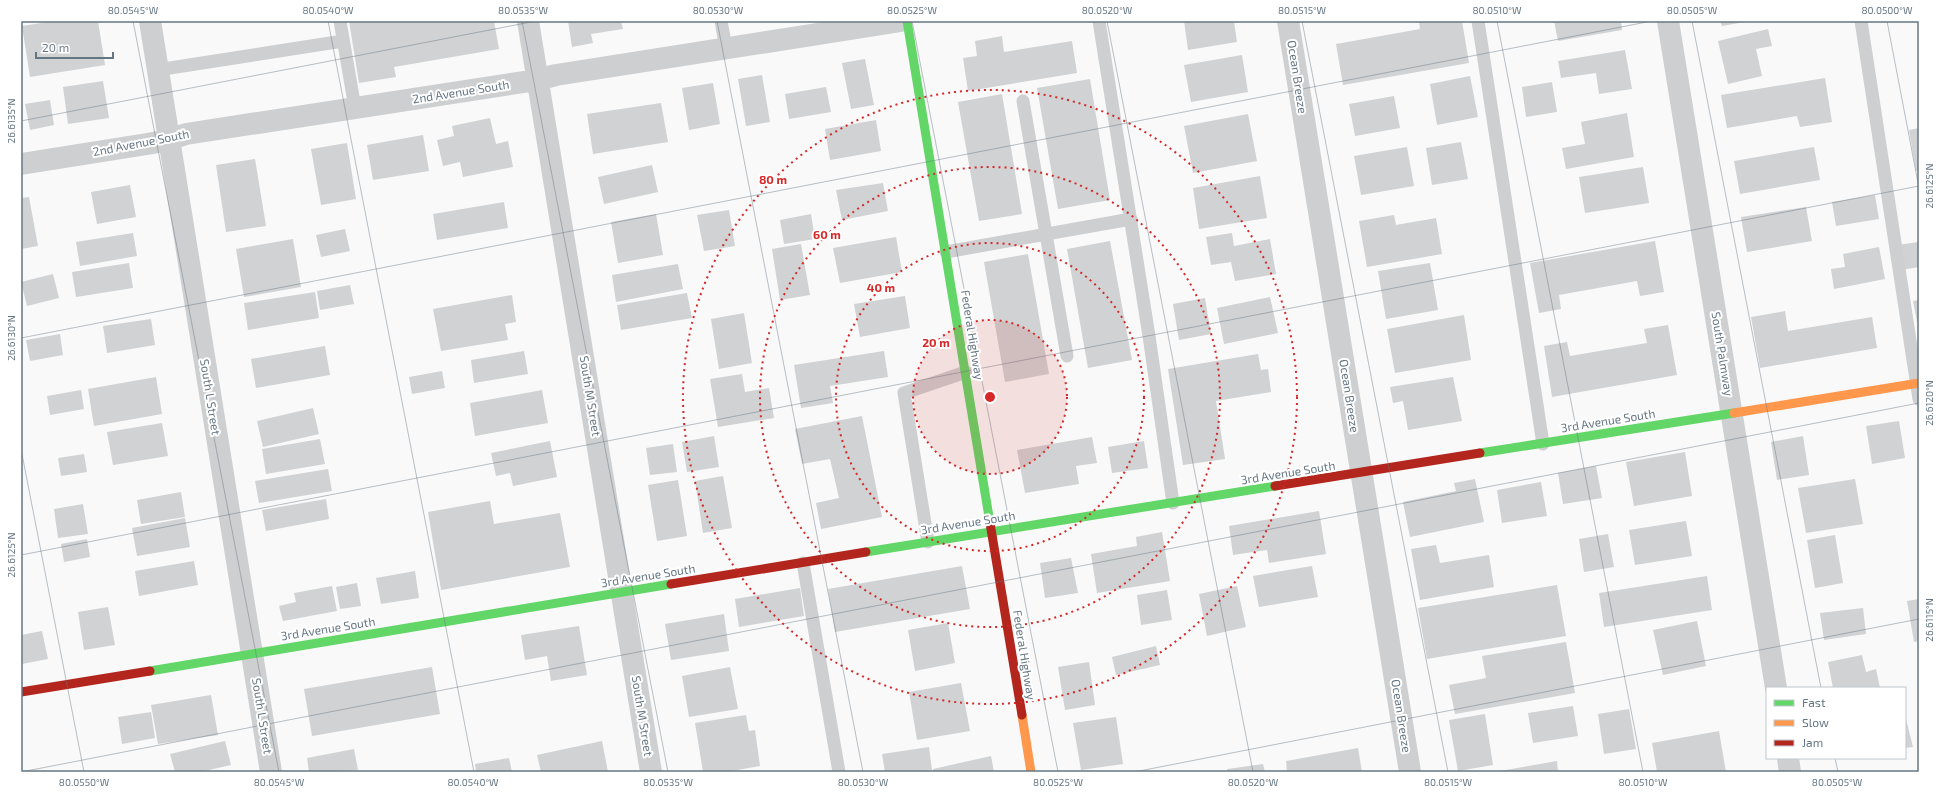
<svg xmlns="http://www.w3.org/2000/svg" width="1940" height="793" font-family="'Exo 2',sans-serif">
<rect width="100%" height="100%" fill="#f9f9f9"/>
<path fill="#d0d2d3" d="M54 21H98L105 65 30 77 22 26Z
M349 21H494L499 49 394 67 396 77 359 83Z
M568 21H621L623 29 591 34 593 43 572 47Z
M1184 21H1234L1237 42 1188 50Z
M1419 21H1462L1469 63 1343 85 1336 44 1420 29Z
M1554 21H1621L1622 30 1558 41Z
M1720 21H1745V22L1722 26Z
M1768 29 1772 46 1756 49 1762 76 1728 84 1718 41Z
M1002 36 1004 52 1072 41 1077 73 968 91 963 58 977 56 975 41Z
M1625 50 1632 89 1599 94 1596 73 1561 78 1558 61Z
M1242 55 1248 92 1191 102 1184 65Z
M865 59 874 105 851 109 842 63Z
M762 75 770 122 746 126 738 79Z
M1470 76 1478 117 1437 125 1430 84Z
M1825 78 1832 122 1800 127 1797 116 1727 128 1721 95Z
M1090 79 1110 200 1058 209 1037 88Z
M103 81 109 118 68 124 63 87Z
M1552 82 1557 112 1526 117 1522 87Z
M713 83 720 124 689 130 682 88Z
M826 87 831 112 789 119 785 94Z
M1002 94 1022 214 979 221 958 102Z
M1394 96 1400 128 1355 136 1349 104Z
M50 100 54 125 30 130 25 104Z
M661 103 668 142 593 154 587 114Z
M1627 113 1634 157 1566 169 1562 148 1585 144 1581 122Z
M1248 114 1257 161 1193 173 1184 126Z
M490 118 496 144 508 141 513 167 463 177 460 162 443 166 437 140 454 136 452 126Z
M876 120 881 151 830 160 825 129Z
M1919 128V171H1916L1909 130Z
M423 135 429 171 373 180 367 145Z
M1461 142 1468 179 1432 185 1426 148Z
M347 143 356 199 321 205 311 149Z
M1407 147 1414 186 1361 195 1354 156Z
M1814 147 1820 180 1740 194 1734 161Z
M255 159 266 226 226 232 216 165Z
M652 165 658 192 604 204 598 177Z
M1643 167 1649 203 1585 213 1579 177Z
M1260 176 1267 218 1199 229 1193 188Z
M883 183 888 211 842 220 836 190Z
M130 185 136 217 97 224 91 192Z
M1875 195 1879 219 1836 226 1832 202Z
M29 197 38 246 21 249V198Z
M504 202 508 228 437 240 433 214Z
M1806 207 1812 241 1747 252 1741 217Z
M729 210 735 246 704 251 697 215Z
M656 214 663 255 618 263 611 222Z
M811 214 815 239 784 244 780 220Z
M1394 215 1396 225 1436 218 1442 254 1367 267 1359 221Z
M345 229 350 251 321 257 316 235Z
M133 233 137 256 80 266 76 242Z
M1232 233 1234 246 1270 239 1276 274 1235 281 1231 262 1211 265 1206 237Z
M896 237 902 272 840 283 833 248Z
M293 239 301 287 244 297 236 249Z
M1110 241 1132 360 1088 368 1067 249Z
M1655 241 1664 292 1640 296 1637 281 1559 295 1561 309 1539 313 1530 263Z
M1919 242V267L1901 270 1897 245Z
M801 244 810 295 780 300 772 249Z
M1879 247 1885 279 1834 289 1831 269 1845 267 1843 254Z
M1028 254 1049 374 1005 382 984 262Z
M129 263 133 288 76 297 72 272Z
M1430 263 1438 310 1386 319 1378 271Z
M678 264 683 289 616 302 612 275Z
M53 274 59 298 27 306 21 282Z
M350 285 354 304 320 310 317 291Z
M315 292 319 318 248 330 244 303Z
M687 293 692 318 621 330 617 305Z
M512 295 516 322 505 324 508 340 441 351 433 309Z
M905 296 910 328 860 337 854 304Z
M1270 297 1278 333 1224 344 1217 308Z
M1205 298 1211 334 1179 340 1173 304Z
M1919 300V322H1917L1913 301Z
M1785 311 1788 331 1872 317 1877 348 1760 368 1751 317Z
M744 313 752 363 719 369 711 319Z
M1464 315 1471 360 1395 373 1387 329Z
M151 319 155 345 107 353 103 326Z
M1668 325 1677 375 1552 397 1544 346 1567 342 1570 356 1647 343 1644 329Z
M60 334 63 355 30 361 26 340Z
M325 346 330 375 256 388 251 359Z
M524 351 528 374 474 383 471 360Z
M884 351 888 377 830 386 833 403 801 408 794 365Z
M1258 354 1261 370 1268 369 1271 392 1216 401 1225 459 1183 465 1168 369Z
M442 371 445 388 412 394 409 377Z
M742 374 745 392 769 388 774 418 718 427 710 379Z
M156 377 162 414 94 426 88 389Z
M1453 377 1462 421 1408 430 1403 401 1393 403 1390 387Z
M81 390 84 409 50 415 47 396Z
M542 390 548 423 475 436 470 403Z
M313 408 319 434 263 447 257 421Z
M862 416 882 517 821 529 816 503 839 498 830 459 802 464 795 429Z
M1899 421 1905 458 1872 464 1866 426Z
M162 423 168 456 113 465 107 432Z
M714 436 719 467 687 472 682 442Z
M1803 436 1809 475 1777 480 1771 442Z
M1092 437 1097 463 1076 466 1079 484 1025 493 1017 450Z
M320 439 325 464 266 474 262 449Z
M550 441 557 477 513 486 510 473 496 476 491 453Z
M1144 441 1148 468 1112 473 1108 447Z
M673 444 677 472 650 475 646 448Z
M1685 452 1692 496 1634 506 1626 462Z
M84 454 87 472 61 476 58 458Z
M1596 466 1602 498 1563 504 1558 473Z
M328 469 332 491 259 503 255 481Z
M723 476 732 528 703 533 695 481Z
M1475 479 1484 522 1410 537 1403 502 1456 491 1454 483Z
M1855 479 1863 524 1806 533 1798 488Z
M678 480 687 536 657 541 648 485Z
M1541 482 1547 516 1502 523 1497 490Z
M181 492 185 517 141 524 137 500Z
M326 499 329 519 266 531 262 510Z
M490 501 494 524 560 513 570 567 441 590 428 512Z
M83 504 88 534 58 538 54 509Z
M1319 511 1326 554 1269 563 1267 550 1233 555 1229 526Z
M185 518 190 547 137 556 132 528Z
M1686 521 1692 556 1635 565 1629 530Z
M1162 532 1170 581 1097 593 1091 554 1137 546 1136 537Z
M1608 534 1614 567 1584 572 1579 539Z
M1835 535 1843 583 1815 588 1807 540Z
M87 539 90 557 64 562 61 544Z
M1436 545 1440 563 1489 555 1494 587 1420 600 1411 549Z
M1071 558 1078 593 1045 598 1040 563Z
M194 561 198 585 139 596 135 571Z
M962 566 970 609 835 632 828 589Z
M1312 566 1318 597 1259 607 1253 576Z
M415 571 419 598 381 604 376 578Z
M1707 576 1712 610 1604 627 1599 593Z
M357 583 361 606 340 609 336 587Z
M1557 585 1566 636 1427 659 1418 608Z
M332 586 337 611 283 621 279 606 296 602 294 593Z
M1237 586 1246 627 1207 636 1199 594Z
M800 588 804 616 739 627 735 599Z
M1167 590 1172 620 1141 625 1137 595Z
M1919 599V641L1914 642 1907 601Z
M108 607 115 645 84 650 78 612Z
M1863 608 1866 634 1824 640 1820 613Z
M724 614 729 651 671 660 665 624Z
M1697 621 1706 666 1663 675 1653 630Z
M948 623 955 663 915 671 908 630Z
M579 626 587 675 551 681 547 656 525 660 521 635Z
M42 631 48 659 22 664 21 635Z
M1566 642 1575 693 1455 714 1449 685 1486 678 1482 656Z
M1156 646 1160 665 1116 675 1112 657Z
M1862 655 1866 672 1876 669 1880 688H1833L1828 662Z
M1089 662 1095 705 1065 710 1058 667Z
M432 667 440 714 312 736 304 689Z
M730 667 738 709 689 717 682 676Z
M961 683 970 731 917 740 909 692Z
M211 695 218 735 158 744 151 705Z
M1573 706 1578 736 1533 743 1528 713Z
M1629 709 1636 749 1604 754 1598 714Z
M151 712 155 738 122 744 118 717Z
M1485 714 1493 765 1458 771 1449 720Z
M746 715 749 731 755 730 760 766 726 772H703L695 723Z
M1905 715 1913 747 1905 748Z
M1116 717 1123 764 1081 770 1073 723Z
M1719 731 1726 772H1657L1652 743Z
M225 741 231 765 200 772H175L170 754Z
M602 741 608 772H541L537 755Z
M929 747 932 770 917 772H885L882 754Z
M1358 748 1362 772H1287L1286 761Z
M354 749 358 770 309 772 307 758Z
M991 756 994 772H934L933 769Z
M509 758 512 772H476L475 764Z
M1557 761 1558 772H1500V771Z
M1263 764 1265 772H1228L1227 769Z"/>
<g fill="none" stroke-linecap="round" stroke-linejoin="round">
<path stroke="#cecfd0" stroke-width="13" d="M340 21 355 108
M721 21 726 48
M1099 21 1149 336 1173 503
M1478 21 1543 444
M1861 21 1919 399
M157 70 343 41
M1023 101 1067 356
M946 252 1131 219
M928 542 904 393 966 372
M803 563 839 772"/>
<path stroke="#cecfd0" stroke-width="22" d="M150 21 271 772
M528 21 651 772
M1288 21 1410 772
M1668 21 1776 688
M21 164 147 144 169 140 186 134 537 80 556 75 901 21
M1788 758 1790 772"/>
<path stroke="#63d668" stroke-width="9" d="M907 21 990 523
M1480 453 1734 413
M866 552 1275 486
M150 671 671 584"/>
<path stroke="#ff974d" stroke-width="9" d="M1734 413 1919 383
M1022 715 1031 772"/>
<path stroke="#b3261e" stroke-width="9" d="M1275 486 1480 453
M990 523 1022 715
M671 584 866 552
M21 692 150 671"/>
</g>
<path fill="none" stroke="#657683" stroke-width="1" stroke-opacity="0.45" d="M133 21 279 772M328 21 474 772M522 21 668 772M717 21 863 772M912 21 1058 772M1107 21 1253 772M1302 21 1448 772M1497 21 1643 772M1692 21 1821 688M1887 21 1919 188M21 121 536 21M21 338 1652 21M21 449 84 772M21 555 1919 186M1835 758 1838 772M21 772 1919 403M1134 772 1919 619"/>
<circle cx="990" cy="397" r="77" fill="#d62828" fill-opacity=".12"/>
<g fill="none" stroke="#d62828" stroke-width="2" stroke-dasharray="2 4">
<circle cx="990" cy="397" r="77"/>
<circle cx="990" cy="397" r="154"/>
<circle cx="990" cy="397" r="230"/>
<circle cx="990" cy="397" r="307"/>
</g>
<g text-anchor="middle" stroke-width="4" stroke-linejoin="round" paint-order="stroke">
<g font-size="12" fill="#657683" stroke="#fff">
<text transform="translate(1297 77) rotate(81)" y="4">Ocean Breeze</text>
<text transform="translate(461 92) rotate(-9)" y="4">2nd Avenue South</text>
<text transform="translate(141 143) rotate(-11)" y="4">2nd Avenue South</text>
<text transform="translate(972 335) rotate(81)" y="4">Federal Highway</text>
<text transform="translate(1722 354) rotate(81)" y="4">South Palmway</text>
<text transform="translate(590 396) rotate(81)" y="4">South M Street</text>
<text transform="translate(1349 396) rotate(81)" y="4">Ocean Breeze</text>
<text transform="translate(210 397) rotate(81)" y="4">South L Street</text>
<text transform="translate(1608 421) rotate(-9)" y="4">3rd Avenue South</text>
<text transform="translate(1288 473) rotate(-9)" y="4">3rd Avenue South</text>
<text transform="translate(968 523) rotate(-9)" y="4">3rd Avenue South</text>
<text transform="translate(648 576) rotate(-9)" y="4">3rd Avenue South</text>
<text transform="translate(328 629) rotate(-9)" y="4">3rd Avenue South</text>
<text transform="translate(1024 655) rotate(81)" y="4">Federal Highway</text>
<text transform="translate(262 716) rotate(81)" y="4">South L Street</text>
<text transform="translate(642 716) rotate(81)" y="4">South M Street</text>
<text transform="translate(1401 716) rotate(81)" y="4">Ocean Breeze</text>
</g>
</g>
<circle cx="990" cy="397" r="6" fill="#d62828" stroke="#fff" stroke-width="2"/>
<g font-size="12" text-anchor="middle" font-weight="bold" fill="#d62828" stroke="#fff" stroke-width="4" stroke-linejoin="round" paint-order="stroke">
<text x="773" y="184">80 m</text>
<text x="827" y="239">60 m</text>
<text x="881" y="292">40 m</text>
<text x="936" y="347">20 m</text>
</g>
<rect width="1940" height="793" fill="none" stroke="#ffffff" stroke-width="44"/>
<rect x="1766" y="687" width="140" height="72" fill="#ffffff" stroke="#c1c8cd"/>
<rect x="1774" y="700" width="20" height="6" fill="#63d668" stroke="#c1c8cd"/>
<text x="1802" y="707" font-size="12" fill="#657683">Fast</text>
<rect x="1774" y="720" width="20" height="6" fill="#ff974d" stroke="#c1c8cd"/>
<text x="1802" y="727" font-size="12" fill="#657683">Slow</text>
<rect x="1774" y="740" width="20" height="6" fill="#b3261e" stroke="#c1c8cd"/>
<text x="1802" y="747" font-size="12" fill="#657683">Jam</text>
<path d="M36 52v6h77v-6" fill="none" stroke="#657683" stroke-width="2"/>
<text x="42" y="52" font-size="12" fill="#657683" stroke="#ffffff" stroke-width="3" paint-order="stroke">20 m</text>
<rect x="22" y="22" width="1896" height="749" fill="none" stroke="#657683" stroke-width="1.5"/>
<g font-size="10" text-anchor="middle" fill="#657683">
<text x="133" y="14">80.0545°W</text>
<text x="328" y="14">80.0540°W</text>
<text x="523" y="14">80.0535°W</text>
<text x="718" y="14">80.0530°W</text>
<text x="912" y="14">80.0525°W</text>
<text x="1107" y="14">80.0520°W</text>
<text x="1302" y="14">80.0515°W</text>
<text x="1497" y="14">80.0510°W</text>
<text x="1692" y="14">80.0505°W</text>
<text x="1887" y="14">80.0500°W</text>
<text transform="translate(11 121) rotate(-90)" y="4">26.6135°N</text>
<text transform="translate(1929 186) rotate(-90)" y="4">26.6125°N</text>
<text transform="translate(11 338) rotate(-90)" y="4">26.6130°N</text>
<text transform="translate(1929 403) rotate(-90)" y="4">26.6120°N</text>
<text transform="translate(11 555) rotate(-90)" y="4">26.6125°N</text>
<text transform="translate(1929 620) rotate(-90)" y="4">26.6115°N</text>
<text x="84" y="786">80.0550°W</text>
<text x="279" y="786">80.0545°W</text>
<text x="473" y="786">80.0540°W</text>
<text x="668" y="786">80.0535°W</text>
<text x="863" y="786">80.0530°W</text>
<text x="1058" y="786">80.0525°W</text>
<text x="1253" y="786">80.0520°W</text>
<text x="1448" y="786">80.0515°W</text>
<text x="1643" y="786">80.0510°W</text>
<text x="1837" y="786">80.0505°W</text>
</g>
</svg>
